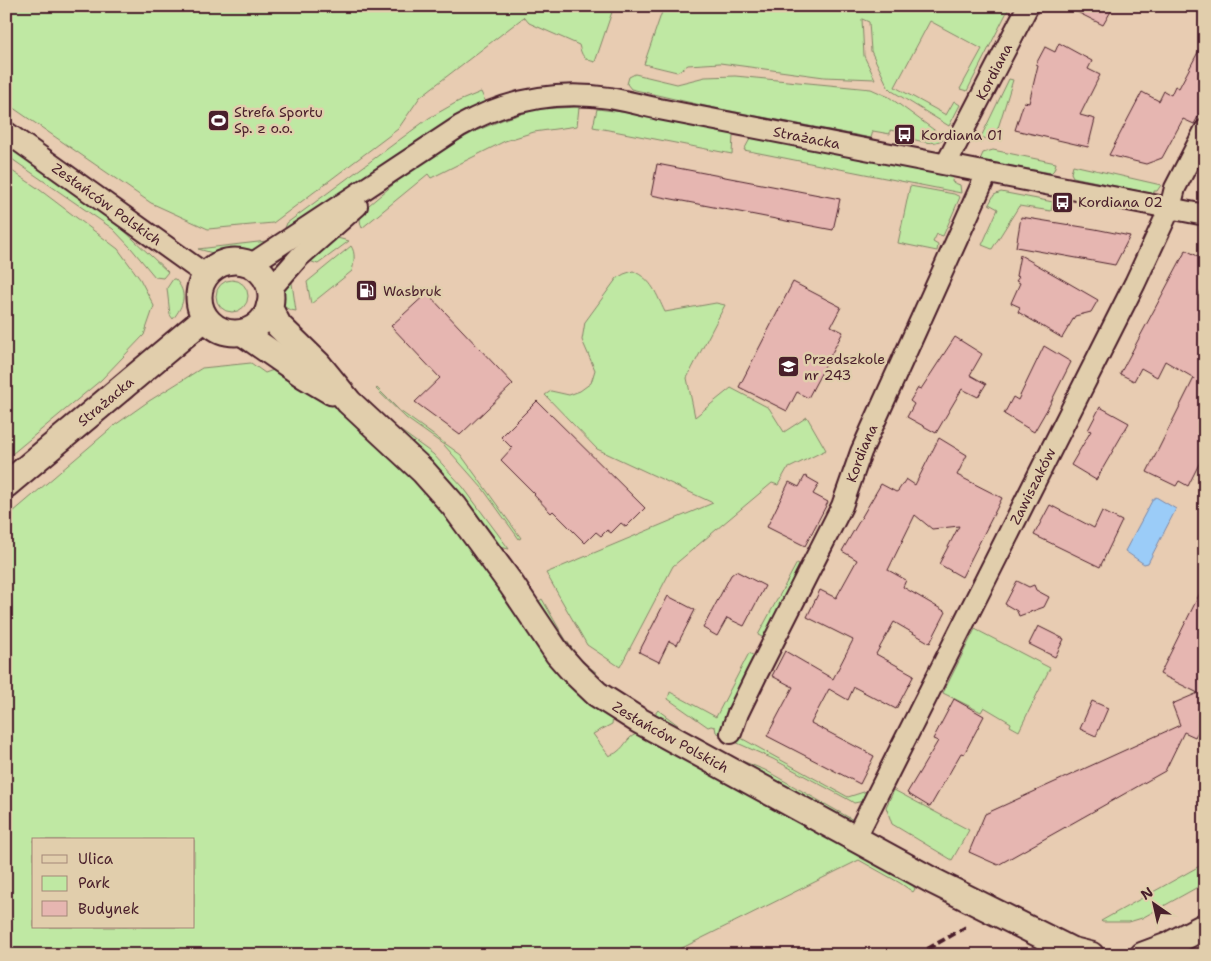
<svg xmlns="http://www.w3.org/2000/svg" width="1211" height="961" font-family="'Shantell Sans',sans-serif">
<rect width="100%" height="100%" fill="#e8ccb2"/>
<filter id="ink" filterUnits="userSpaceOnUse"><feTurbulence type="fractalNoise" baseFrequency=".02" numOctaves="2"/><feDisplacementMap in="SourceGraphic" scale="10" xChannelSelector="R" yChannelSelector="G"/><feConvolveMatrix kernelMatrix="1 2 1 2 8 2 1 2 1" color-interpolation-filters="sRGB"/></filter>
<g filter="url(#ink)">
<path fill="#bfe8a3" stroke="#848467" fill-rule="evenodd" d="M6 6H614L595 62C583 59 582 56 579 45L529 23 524 17 420 97 398 129 273 223 208 229 151 203 6 103Z
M664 6H1010L967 91 960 89 982 49 930 21 895 87 946 115 954 101 960 105 949 126 892 91 888 87 871 51 869 22 862 19 864 56 875 79 824 77 720 63 688 65 677 72 644 64Z
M635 74 677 84 705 77 735 76 871 89 889 97 941 135 943 139C933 146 922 141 911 139L912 134 890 130V134L873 131 871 138 705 106 631 89 627 84 629 77Z
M1009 79 1013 80 994 141 981 137Z
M481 92 486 103 427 134 287 231 285 228 287 223 429 118 459 101Z
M579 107 577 126 534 132 505 141 431 178 428 174 362 228C359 221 360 216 363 210L401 178 433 154 476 131 502 120 537 109Z
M597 109 631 113 731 133 733 136 732 154 593 127Z
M751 137 953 175 952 182 960 185 961 193 744 150Z
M6 145 87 201 116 223 168 272 163 278 155 277 131 248 113 229 6 155Z
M993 150 1056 163 1054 170 1051 173 980 160 983 153Z
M1073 165 1161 185 1157 191H1154V194L1073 177 1071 173Z
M6 167 36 187 118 249 140 279 154 306 144 335 101 380 6 459Z
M910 186 954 194 960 197 943 236 937 234 933 242 938 245 937 251 898 243Z
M1001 192 1053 202 1051 211 1019 206 992 249 982 245 998 209 989 204 994 195Z
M337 238 349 241 318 264 312 262 309 259 331 240Z
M267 241 268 243 252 251 213 253 198 249Z
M351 246C356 253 354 263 352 271L311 304 307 282Z
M633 271C653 280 656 294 665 312L716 303 725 305 687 378 695 417 731 388 769 408 784 432 807 417 826 450 787 469 778 485 772 483 673 566 620 667 587 645 546 573 713 503 597 449 545 395 551 391 569 395 580 391 591 383 595 370 582 340 585 322 617 278 624 274Z
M291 276 296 311C272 308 283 289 291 276Z
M173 279H175C188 293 184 305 173 319L170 315 167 288Z
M216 296a16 16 0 1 1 32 0a16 16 0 1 1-32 0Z
M251 363 265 373 279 368 337 406 428 492 613 717 612 724 593 734 609 756C612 754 615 754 617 752 627 745 627 735 641 733L911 882 915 889 913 892 900 883 859 860 668 955H6V518L115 425 149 401 202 368ZM34 840H194V927H34Z
M377 388 400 411 461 455 521 538 519 539 483 489 444 445 406 418 376 389Z
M367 401 397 428 433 454 463 487 509 549 500 547 493 543 371 409Z
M797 563 806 567 768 640 758 635Z
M542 599C558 626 571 655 597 673L595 675H590L575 659 538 602Z
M975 629 1050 668 1019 731 1010 726 1011 723 984 707 981 712 943 693Z
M749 653 758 658 723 736 716 732 715 727 711 726 708 727 668 699 670 692 716 717Z
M658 710 687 732 727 755 765 770 855 821 848 822 657 719 655 714Z
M738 727 741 738 848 797 870 790 864 801 854 803 851 801 773 759 733 741Z
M894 790 969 830 952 860 892 824 886 807Z
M1205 863V883L1142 918 1129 922H1102L1101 921Z"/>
<path fill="#9bccf8" stroke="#7b87a6" d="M1156 497 1176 509 1148 563 1144 564 1125 551 1153 499Z"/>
<path fill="#e6b6b1" stroke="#4a1f2b" d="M1065 6H1114L1103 25Z
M1205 39V104L1194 124 1183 119 1162 158 1146 164 1109 155 1142 92 1159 101 1164 91 1171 95 1175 86 1179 88Z
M1059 43 1092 61 1088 69 1100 75 1080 115 1095 119 1088 147 1015 130 1024 102 1029 103 1038 65 1036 64 1045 47 1055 52Z
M657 164 840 199 833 230 651 195Z
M1021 217 1095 229 1130 236 1115 265 1016 247Z
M1186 250 1205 260V283L1199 294 1205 300V452L1188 486 1179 481 1176 486 1147 472 1194 378 1165 361 1157 377 1141 368 1134 381 1120 374Z
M1020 255 1098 300 1091 312 1075 316 1062 338 1018 312 1020 307 1011 303 1020 283 1016 281 1019 277 1016 276Z
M793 282 841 307 831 326 843 332 808 398 797 392 787 411 739 387Z
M427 293 513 384 460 435 415 402 440 378 391 326Z
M955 337 982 354 970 375 986 384 978 397 962 389 936 433 907 417 914 404 910 401 918 388 921 389Z
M1044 346 1071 362 1049 406 1034 432 1004 414 1013 397 1018 400Z
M537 401 645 508 626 527 621 523 611 533 607 530 601 536 596 532 585 543 553 511 551 513 534 495 535 494 501 460 512 448 501 437Z
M1100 407 1129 423 1096 480 1071 465 1091 431 1088 430Z
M939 438 967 455 957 475 1002 498 962 577 939 564 959 526 932 529 915 515 888 570 906 580 903 587 946 612 930 643 894 622 876 654 914 675 896 709 854 687 848 700 829 689 811 723 874 756 860 784 767 736 793 687 772 676 785 651 833 679 853 640 807 617 820 590 836 598 857 560 842 551 881 484 896 492 898 491 906 479 915 485Z
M805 476 819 484 813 494 828 502 805 546 767 527 789 482 799 487Z
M1050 505 1094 528 1102 511 1122 521 1100 567 1034 535Z
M736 571 765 586 744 626 727 618 717 636 703 628 731 575Z
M1017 581 1029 587 1034 585 1036 590 1049 597 1044 607 1019 616 1017 611 1005 604Z
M1205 583V719L1195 737 1184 732 1165 771 998 865 969 852 985 814 1180 725 1172 704 1198 693 1160 674Z
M668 596 695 610 677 645 669 641 659 662 639 652Z
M1038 626 1064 639 1055 657 1029 644Z
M954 699 984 716 964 754 961 753 930 807 907 793 938 741 933 739Z
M1092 701 1108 708 1096 736 1080 729Z"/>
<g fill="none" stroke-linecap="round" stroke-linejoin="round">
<defs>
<g id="minor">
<path id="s1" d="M6 132 206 275"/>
<path id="s2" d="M946 164 1028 6"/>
<path id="s3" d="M250 265 460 126C506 100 557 90 610 98 626 101 642 105 659 109L1205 215"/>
<path d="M270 290 299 257 357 206"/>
<path id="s4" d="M731 733 738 713 756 676 842 506 861 452 987 173"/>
<path id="s5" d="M855 839 1135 283 1170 208 1175 188 1205 130"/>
</g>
<g id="major">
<circle cx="235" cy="297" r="36"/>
<path id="s6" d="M269 307 279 326 318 364 349 402 423 471 454 506 511 584 558 654 573 671 597 694 638 720 933 881 1071 950 1091 955"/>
<path d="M243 333 305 376 332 392"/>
<path id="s7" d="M6 485 205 318"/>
<path d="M1143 955 1167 946 1205 926"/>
</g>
</defs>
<use href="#minor" stroke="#4a1f2b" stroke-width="24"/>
<use href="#major" stroke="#4a1f2b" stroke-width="29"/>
<use href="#minor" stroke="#e1ceac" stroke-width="20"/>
<use href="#major" stroke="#e1ceac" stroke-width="25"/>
<path stroke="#4a1f2b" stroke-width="4" stroke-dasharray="8 4" stroke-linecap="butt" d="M917 955 966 927"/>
</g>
</g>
<defs>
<symbol id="stadium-square" viewBox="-11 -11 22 22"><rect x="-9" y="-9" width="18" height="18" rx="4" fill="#4a1f2b" stroke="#e1ceac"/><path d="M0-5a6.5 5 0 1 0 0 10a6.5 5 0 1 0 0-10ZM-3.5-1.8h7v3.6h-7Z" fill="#fff"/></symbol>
<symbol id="bus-square" viewBox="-11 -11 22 22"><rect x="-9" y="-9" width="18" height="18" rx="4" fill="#4a1f2b" stroke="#e1ceac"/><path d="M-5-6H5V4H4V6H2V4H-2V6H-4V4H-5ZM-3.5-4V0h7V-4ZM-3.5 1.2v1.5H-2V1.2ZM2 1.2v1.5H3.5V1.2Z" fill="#fff"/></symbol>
<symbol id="fuel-square" viewBox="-11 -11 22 22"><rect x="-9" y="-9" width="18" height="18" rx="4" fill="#4a1f2b" stroke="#e1ceac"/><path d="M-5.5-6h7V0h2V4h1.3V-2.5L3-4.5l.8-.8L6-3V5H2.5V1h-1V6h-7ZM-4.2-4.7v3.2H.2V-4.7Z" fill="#fff"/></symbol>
<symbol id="school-square" viewBox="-11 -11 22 22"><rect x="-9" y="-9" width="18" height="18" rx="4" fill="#4a1f2b" stroke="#e1ceac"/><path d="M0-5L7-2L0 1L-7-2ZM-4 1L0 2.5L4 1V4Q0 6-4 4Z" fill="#fff"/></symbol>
</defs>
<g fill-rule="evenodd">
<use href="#stadium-square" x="206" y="108" width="25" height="25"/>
<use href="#bus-square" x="892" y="122" width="25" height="25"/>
<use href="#bus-square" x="1050" y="190" width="25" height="25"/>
<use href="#fuel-square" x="354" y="278" width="25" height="25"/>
<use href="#school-square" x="776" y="354" width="25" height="25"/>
</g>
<g text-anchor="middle" stroke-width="5" stroke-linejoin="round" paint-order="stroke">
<g font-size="14" fill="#4a1f2b" stroke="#e1ceac">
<text dy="5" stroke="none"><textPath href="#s2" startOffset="104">Kordiana</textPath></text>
<text dy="5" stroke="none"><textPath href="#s3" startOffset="608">Strażacka</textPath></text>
<text dy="5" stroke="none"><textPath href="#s1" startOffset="124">Zesłańców Polskich</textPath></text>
<text dy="5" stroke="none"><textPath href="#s7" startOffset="130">Strażacka</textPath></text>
<text dy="5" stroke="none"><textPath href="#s4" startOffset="309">Kordiana</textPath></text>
<text dy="5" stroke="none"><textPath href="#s5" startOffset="395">Zawiszaków</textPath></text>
<text dy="5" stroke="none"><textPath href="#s6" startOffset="595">Zesłańców Polskich</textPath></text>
</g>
<g font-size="14" fill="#4a1f2b" stroke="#e1ceac" text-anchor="start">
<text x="234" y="117">Strefa Sportu<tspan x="234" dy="16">Sp. z o.o.</tspan></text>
<text x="921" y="140">Kordiana 01</text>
<text x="1078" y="207">Kordiana 02</text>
<text x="383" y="296">Wasbruk</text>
<text x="804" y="364">Przedszkole<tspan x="804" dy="16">nr 243</tspan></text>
</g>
</g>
<rect width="1211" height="961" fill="none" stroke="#e1ceac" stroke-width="25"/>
<rect x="12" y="12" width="1186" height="936" fill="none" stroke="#4a1f2b" stroke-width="2" filter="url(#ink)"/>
<rect x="32" y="838" width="162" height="90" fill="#e1ceac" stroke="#a58878"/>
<rect x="42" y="855" width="25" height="8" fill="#e1ceac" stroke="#a58878"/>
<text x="78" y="864" font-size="15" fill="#4a1f2b">Ulica</text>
<rect x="42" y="876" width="25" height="15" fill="#bfe8a3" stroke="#a58878"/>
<text x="78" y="888" font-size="15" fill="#4a1f2b">Park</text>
<rect x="42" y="901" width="25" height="15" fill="#e6b6b1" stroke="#a58878"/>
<text x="78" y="914" font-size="15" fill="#4a1f2b">Budynek</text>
<g transform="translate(1154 904) rotate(326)" stroke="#e1ceac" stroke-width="4" paint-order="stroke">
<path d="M0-4L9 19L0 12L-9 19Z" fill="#4a1f2b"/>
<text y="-8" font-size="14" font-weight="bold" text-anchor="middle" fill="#4a1f2b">N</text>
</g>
</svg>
